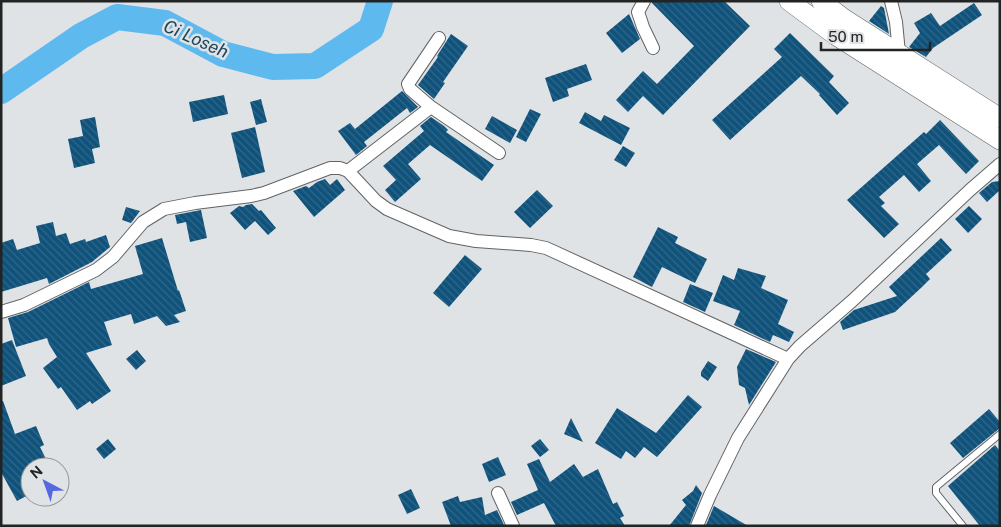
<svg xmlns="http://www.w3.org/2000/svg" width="1001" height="527" font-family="'Public Sans',sans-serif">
<defs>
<pattern id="building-back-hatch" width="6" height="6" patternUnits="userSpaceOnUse" patternTransform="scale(1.25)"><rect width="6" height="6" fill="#0f527b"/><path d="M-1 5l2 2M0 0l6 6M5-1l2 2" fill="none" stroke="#326788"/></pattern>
</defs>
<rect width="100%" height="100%" fill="#e0e3e5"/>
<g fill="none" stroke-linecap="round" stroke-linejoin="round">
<path stroke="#5ebaee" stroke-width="26" d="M1 91 81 36 117 17 165 23 223 54 273 67 315 66 371 29 380 1"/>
</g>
<path fill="url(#building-back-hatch)" d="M652 1H724L750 26 663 115 643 96 628 112 616 100 643 71 657 84 694 46 652 3Z
M974 3 982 15 933 48 926 57 909 47 920 33 914 23 931 13 940 26Z
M881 6 884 8 889 34 869 21Z
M629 14 640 39 622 53 606 33Z
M790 33 834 76 829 82 849 103 837 115 819 95 820 94 801 76 730 140 712 120 782 57 774 49Z
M451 34 468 46 443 82 445 83 434 99 418 85 438 57 437 56Z
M586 64 592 80 567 89 569 96 553 102 545 78Z
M402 91 418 107 410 113 407 108 364 142 367 146 356 155 338 131 350 123 355 129Z
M224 95 228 114 193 122 189 102Z
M261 99 267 122 256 125 250 102Z
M530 109 541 114 526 142 516 137Z
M585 112 601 121 604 115 630 128 621 145 579 123Z
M492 116 517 130 510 143 485 129Z
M95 117 100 147 92 149 95 163 74 168 68 139 83 136 80 120Z
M431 117 444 126 448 130 446 132 494 165 482 181 430 145 408 164 421 179 395 202 385 190 396 180 383 166 424 131 420 126Z
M940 120 979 161 966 174 939 145 917 164 931 181 919 192 904 175 879 197 885 203 881 206 899 224 884 238 847 200 924 132 926 134Z
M255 127 265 172 242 178 231 133Z
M623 146 635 153 626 167 614 160Z
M325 179 330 185 337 179 345 190 314 217 293 191 306 186 309 188 317 182Z
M1000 181V190L987 202 979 193 992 182Z
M537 190 553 206 530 228 514 212Z
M252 204 259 211 261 210 276 228 268 235 255 221 245 230 230 213 239 206 243 207 246 205Z
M969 206 982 219 968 233 955 219Z
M126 207 140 211 131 223 122 220Z
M201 210 207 238 190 242 186 222 177 224 175 215Z
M53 222 56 236 66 233 70 244 85 239 86 242 106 235 110 247 92 262 49 284 47 278 1 292V243L13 239 17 250 40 243 36 226Z
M658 227 678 237 675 243 707 259 695 283 662 267 652 287 633 277Z
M162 238 178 291 179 290 186 311 174 315 180 322 166 326 157 316 134 324 131 314 104 322 112 345 86 353 111 391 92 404 90 401 77 410 61 387 58 389 43 368 57 357 49 344 47 338 16 347 8 318 28 312 89 282 91 289 143 274 135 246Z
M941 238 952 250 926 274 930 279 922 287 895 312 843 330 840 322 854 310 897 296 889 287Z
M465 255 482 269 449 307 433 293Z
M738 268 766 276 761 288 788 300 778 324 794 332 789 342 773 335 770 342 734 325 740 311 713 301 723 275 734 280Z
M690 284 713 293 705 312 683 302Z
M12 340 26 376 1 386V344Z
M746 349 776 362 749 405 745 388 739 385 737 367Z
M137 350 146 361 136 370 126 359Z
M708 361 717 367 708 381 701 376V372Z
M688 395 702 407 657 457 644 447 635 458 626 451 621 459 595 443 617 408 656 433Z
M1 401H3L15 434 36 426 44 445 40 447 50 467H30V494L17 501 1 472Z
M989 409 1000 422V428L963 458 950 443Z
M571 418 583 442 564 434Z
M108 439 116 449 104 459 96 449Z
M540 439 549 450 540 457 531 446Z
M995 445 1000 451V526H980L948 486Z
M498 457 506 475 489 482 482 464Z
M539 459 550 482 574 464 583 477 598 469 613 504 617 502 624 516 620 518 625 526H556L544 503 517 515 511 502 538 490 527 464Z
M696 485 702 493 689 526H669L686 505 682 500 693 491Z
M411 489 420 508 407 514 398 495Z
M458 496 460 502 482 497 485 515 497 510 504 525 451 526 442 502Z
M714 506 748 526 706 525Z"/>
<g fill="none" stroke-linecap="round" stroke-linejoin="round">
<defs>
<path id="service" d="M963 526 936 493V487L1000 434"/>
<path id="minor" d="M644 1 638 12 643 27 653 48
M891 1 896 22 899 53
M431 107 410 89 408 84 439 38
M348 171 431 107 499 153
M1 312 24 305 96 270 113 257 143 222 164 209 195 203 251 196 264 193 330 168H340L348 171 376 201 387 209 449 236 476 241 531 245 546 248 788 359
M498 493 513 526
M697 526 710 495 738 438 788 359 800 346 852 301 970 190 1000 164"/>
<path id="primary" d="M789 1 835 35 1000 140
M821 1 843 18 1000 118"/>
</defs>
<use href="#service" stroke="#616365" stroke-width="8"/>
<use href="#minor" stroke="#616365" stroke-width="14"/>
<use href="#primary" stroke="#616365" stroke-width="20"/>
<use href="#service" stroke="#fff" stroke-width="6"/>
<use href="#minor" stroke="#fff" stroke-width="12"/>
<use href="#primary" stroke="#fff" stroke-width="19"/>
</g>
<g text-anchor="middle" stroke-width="5" stroke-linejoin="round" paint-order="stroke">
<g font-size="18" font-style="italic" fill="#1e455b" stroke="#e0e3e5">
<text transform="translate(196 39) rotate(24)" y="6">Ci Loseh</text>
</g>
</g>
<rect width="1001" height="527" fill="none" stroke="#222323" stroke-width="5"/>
<g transform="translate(45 482) rotate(319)"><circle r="24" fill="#e0e3e5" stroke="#949697"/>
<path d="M0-4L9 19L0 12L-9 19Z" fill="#5469df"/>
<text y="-8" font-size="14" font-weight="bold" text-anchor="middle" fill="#222323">N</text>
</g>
<path d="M821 42v8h109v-8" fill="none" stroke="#222323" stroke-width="2.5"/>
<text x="828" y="42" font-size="15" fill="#222323" stroke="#e0e3e5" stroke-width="4" paint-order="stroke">50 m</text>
</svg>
